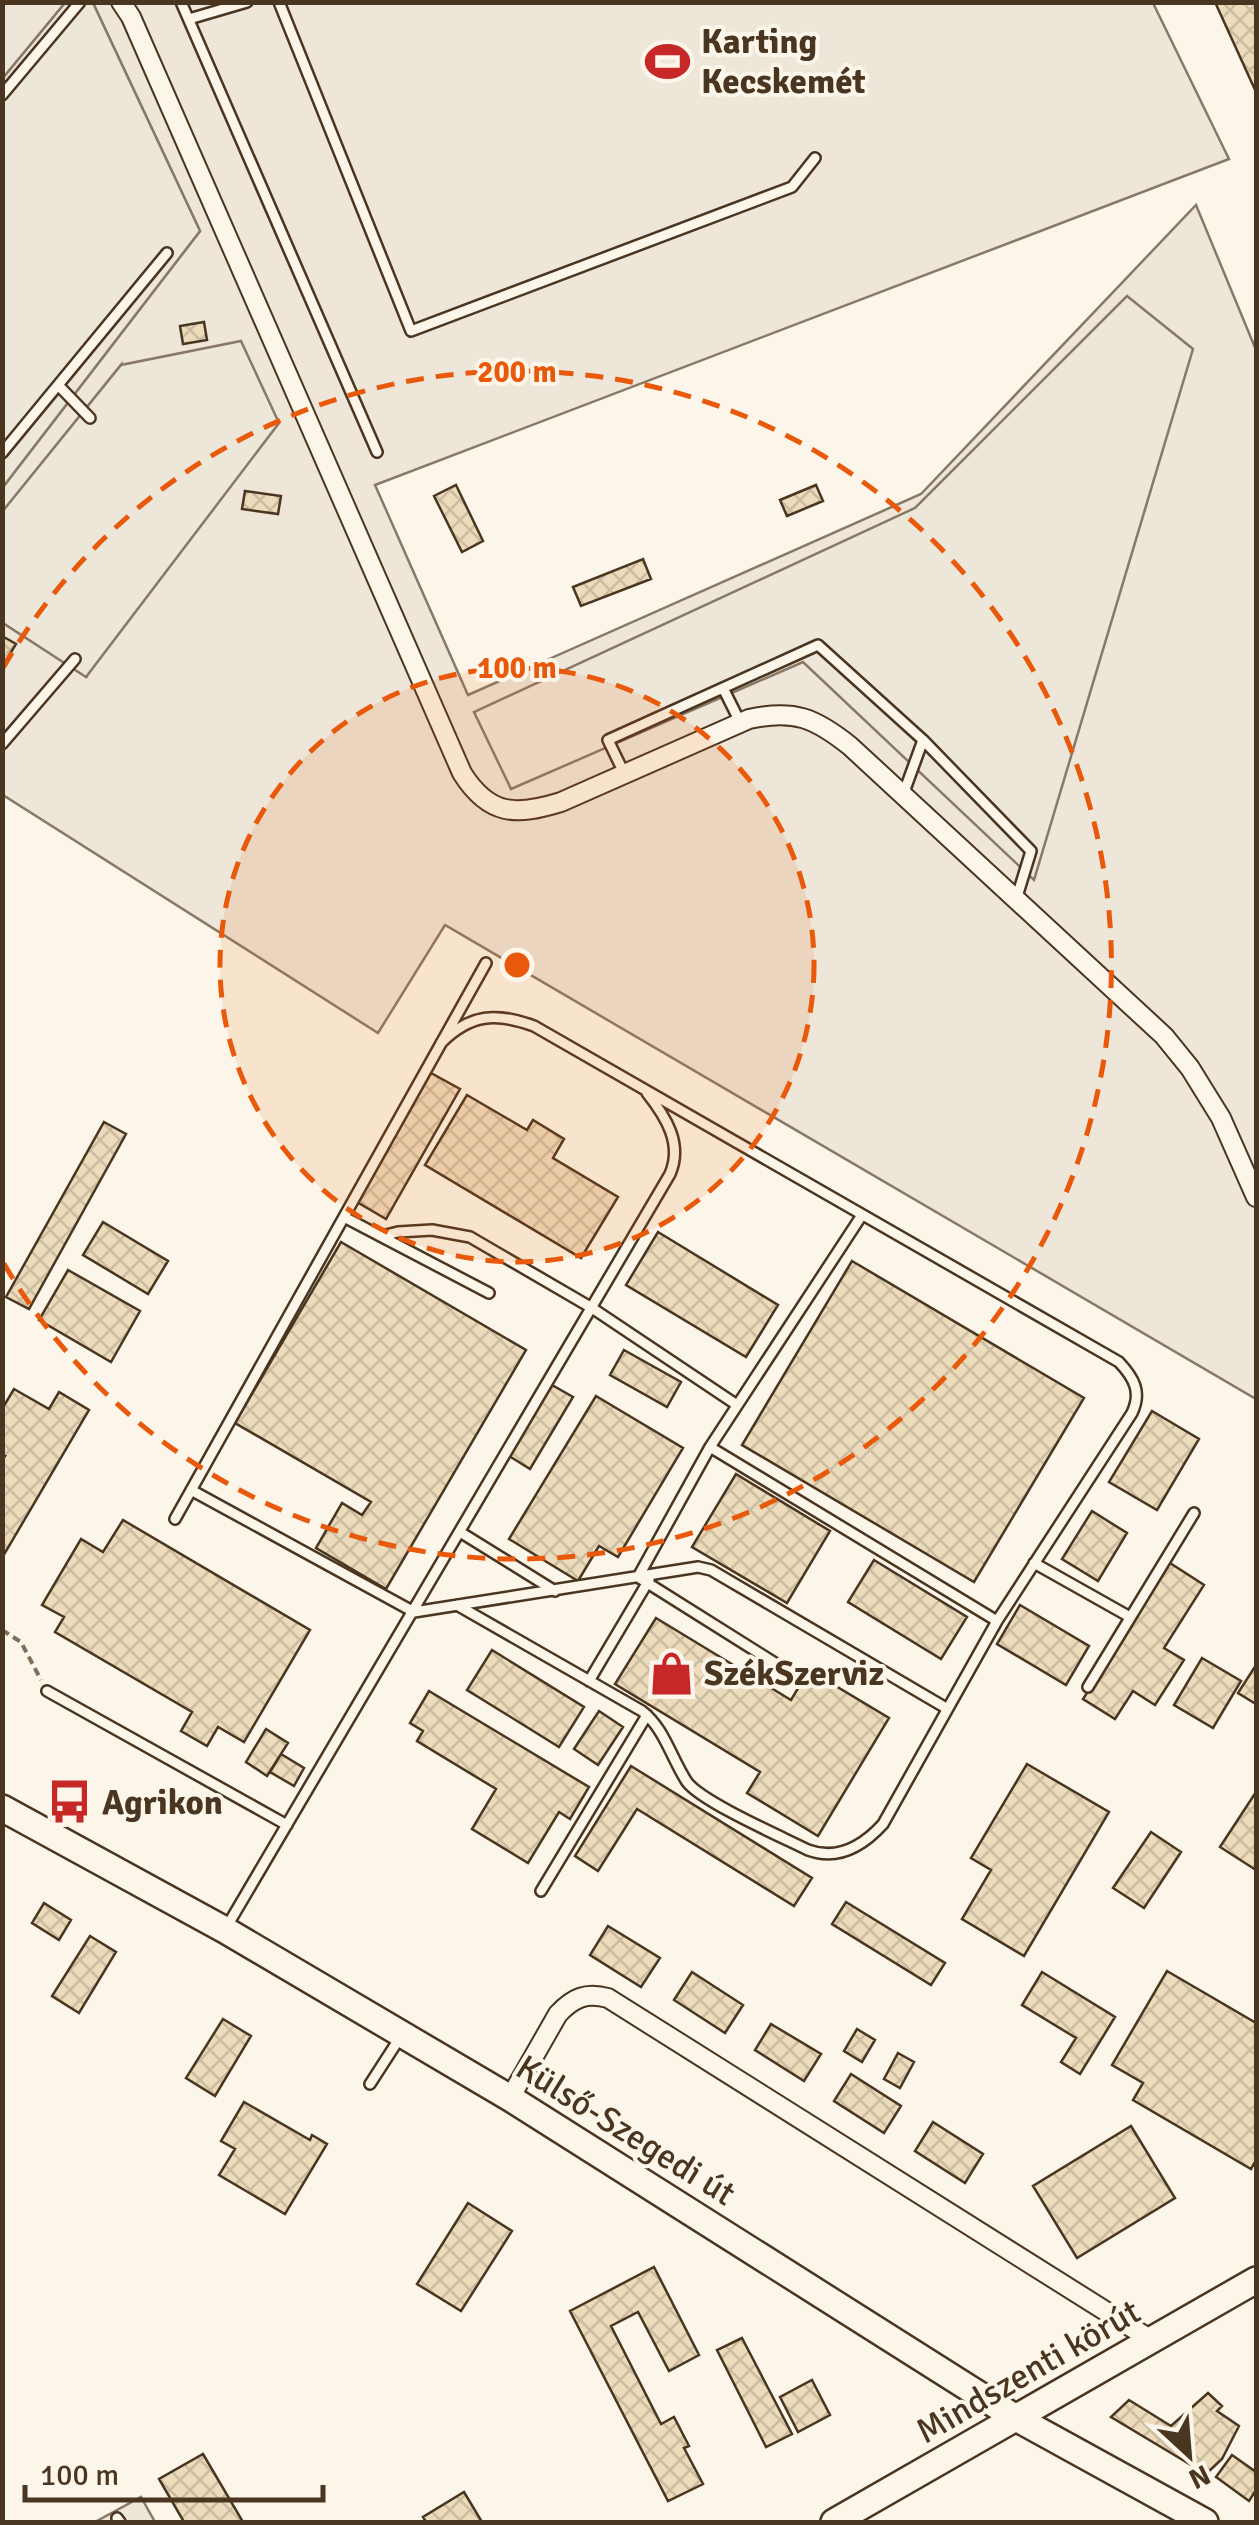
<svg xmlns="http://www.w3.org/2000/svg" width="1259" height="2525" font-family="Signika,sans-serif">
<defs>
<pattern id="building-cross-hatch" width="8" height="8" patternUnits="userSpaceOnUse" patternTransform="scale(2.5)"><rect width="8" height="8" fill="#ecdcbc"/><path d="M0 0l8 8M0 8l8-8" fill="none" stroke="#ccbda1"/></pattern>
</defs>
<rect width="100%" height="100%" fill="#fbf6e9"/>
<path fill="#ede6d9" stroke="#887966" stroke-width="2.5" d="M3 3H65L3 78Z
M93 3H1153L1229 159 375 485 468 695 921 494 1196 205 1256 350V1399L445 925 378 1033 3 795V623L87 676 121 365 3 512V487L200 231Z
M141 2497 155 2522H95Z"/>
<path fill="#ede7d9" stroke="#887966" stroke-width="2.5" d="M65 3H93L200 231 3 487V78Z
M1127 296 1193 349 1034 880 803 662 511 789 474 712 915 508Z
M241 341 279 423 86 677 3 623 2 512 121 365Z"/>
<path fill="url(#building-cross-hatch)" stroke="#4a3520" stroke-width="2.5" d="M1215 2H1256V92Z
M204 322 207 340 183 344 180 326Z
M456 485 483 541 462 552 434 496Z
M816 485 823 501 787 516 780 500Z
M245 491 281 496 278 514 242 509Z
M643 559 651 579 581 606 573 587Z
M2 636 16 644 2 667Z
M431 1073 460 1089 386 1219 357 1202Z
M467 1095 527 1130 533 1120 564 1139 553 1158 618 1197 581 1258 425 1165Z
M104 1122 126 1134 29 1309 6 1297Z
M103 1222 168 1261 148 1294 83 1255Z
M658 1232 778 1305 746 1357 626 1285Z
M341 1242 526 1350 386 1589 316 1548 342 1503 362 1515 371 1502 235 1423Z
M852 1261 1084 1398 974 1582 742 1445Z
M68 1270 140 1311 111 1362 39 1320Z
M624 1350 681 1382 667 1407 610 1375Z
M552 1385 573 1397 530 1469 509 1456Z
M14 1389 49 1409 59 1392 89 1410 2 1558V1460L5 1456 2 1455V1409Z
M596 1396 683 1448 618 1557 599 1546 578 1581 509 1539Z
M1152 1411 1199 1439 1157 1510 1109 1482Z
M736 1474 830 1531 787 1603 692 1547Z
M1092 1511 1127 1533 1098 1581 1062 1559Z
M123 1520 310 1630 244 1742 218 1727 207 1746 181 1731 192 1712 55 1632 64 1617 42 1605 81 1539 103 1552Z
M874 1560 967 1617 941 1659 848 1602Z
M1170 1563 1204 1585 1164 1648 1184 1660 1155 1705 1133 1691 1115 1719 1083 1699Z
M1020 1605 1089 1646 1066 1685 997 1644Z
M656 1618 791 1700 809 1670 889 1718 818 1836 747 1793 760 1772 615 1684Z
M492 1650 584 1707 559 1747 467 1690Z
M1202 1658 1241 1681 1213 1728 1174 1705Z
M1256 1665V1704L1238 1693Z
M429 1691 589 1787 570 1819 559 1812 528 1863 472 1829 496 1789 417 1741 423 1731 410 1723Z
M599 1711 623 1727 598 1765 574 1749Z
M266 1729 288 1743 267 1776 246 1762Z
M281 1754 304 1768 294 1786 270 1772Z
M1027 1764 1109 1812 1024 1956 962 1919 991 1870 971 1858Z
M631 1766 812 1878 794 1906 637 1809 598 1871 575 1856Z
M1256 1792V1870L1220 1847Z
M1151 1832 1181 1852 1144 1908 1113 1888Z
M846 1902 945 1963 931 1985 832 1924Z
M44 1903 71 1920 59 1940 32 1923Z
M608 1926 660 1958 641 1987 590 1955Z
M90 1936 116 1952 79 2013 52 1996Z
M1167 1971 1256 2023V2160L1251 2169 1133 2100 1143 2083 1112 2065Z
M692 1972 743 2005 725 2033 674 2000Z
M1042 1972 1115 2017 1080 2074 1061 2062 1076 2038 1022 2005Z
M223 2019 251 2036 215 2096 186 2078Z
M771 2024 821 2054 804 2081 755 2050Z
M857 2029 875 2040 862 2062 844 2051Z
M898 2053 914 2062 900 2088 884 2079Z
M851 2074 901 2106 884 2133 834 2101Z
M244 2102 310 2140 312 2135 327 2144 285 2214 219 2175 235 2149 221 2141Z
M933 2122 983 2154 965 2183 915 2151Z
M1131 2126 1175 2198 1077 2258 1033 2186Z
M468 2203 512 2231 461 2311 417 2284Z
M654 2267 699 2355 669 2371 638 2312 611 2326 661 2424 674 2417 689 2446 684 2448 703 2484 668 2501 570 2311Z
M742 2338 792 2434 766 2447 717 2350Z
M812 2380 830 2415 798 2432 780 2397Z
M1208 2393 1222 2406 1217 2411 1239 2426 1222 2459 1206 2474 1111 2417 1129 2400 1171 2426Z
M203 2454 243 2522H184L159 2479Z
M1232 2455 1256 2472V2490L1249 2501 1216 2477Z
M464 2492 482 2522H426L423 2517Z"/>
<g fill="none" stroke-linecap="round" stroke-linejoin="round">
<defs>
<path id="lane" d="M181 2 377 452
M279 2 411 331 792 187 815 158
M189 19 247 2
M2 95 80 2
M58 385 90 418
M2 453 167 253
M723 688 740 722
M923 740 1031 851 1016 900
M2 744 75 659
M624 773 608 740 818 645 923 740 903 795
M441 1043C470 1014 496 1012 534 1026L1119 1362C1134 1378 1142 1392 1132 1413L997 1621 883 1824C863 1846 838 1861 808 1850 782 1837 702 1802 687 1782 671 1758 665 1729 642 1711L457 1605
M344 1217 489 1293
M382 1236 398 1232 432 1230 470 1237 592 1308 737 1405
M710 1447 997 1621
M191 1490 414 1612 698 1567 711 1570 946 1708
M175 1519 486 963
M460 1532 555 1591
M1034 1563 1130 1617
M794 1675 638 1577 710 1447 862 1215
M589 1681 649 1580
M1088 1687 1194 1513
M47 1691 287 1825
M541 1891 647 1715
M226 1928 670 1174C683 1144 666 1117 647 1093
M370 2084 401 2036
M117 2518 120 2522"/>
<path id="street" d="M121 2 131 17 462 773C489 816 516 816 561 802L749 719C794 709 815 718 850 746L1164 1036 1190 1068 1221 1118 1256 1197
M510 2098 558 2014C573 1998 586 1992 608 1998L1153 2341"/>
<path id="secondary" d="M2 1808 225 1930 510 2098 1016 2418 1205 2522
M834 2522 1256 2280"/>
</defs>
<use href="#lane" stroke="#4a3520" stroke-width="14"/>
<use href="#street" stroke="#4a3520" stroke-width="22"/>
<use href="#secondary" stroke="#4a3520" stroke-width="30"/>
<path stroke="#7f6f5c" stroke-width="4" stroke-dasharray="8 5" stroke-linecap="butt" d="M2 1630 21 1642 41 1680"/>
<use href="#lane" stroke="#fbf6e9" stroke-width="9"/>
<use href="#street" stroke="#fbf6e9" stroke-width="18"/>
<use href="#secondary" stroke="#fbf6e9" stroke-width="25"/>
</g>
<circle cx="517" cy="965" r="297" fill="#e8590c" fill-opacity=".12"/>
<g fill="none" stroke="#e8590c" stroke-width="5" stroke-dasharray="18 12">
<circle cx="517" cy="965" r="297"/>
<path d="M3 668A594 594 0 1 1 3 1262"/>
</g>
<defs>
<symbol id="stadium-bare" viewBox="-9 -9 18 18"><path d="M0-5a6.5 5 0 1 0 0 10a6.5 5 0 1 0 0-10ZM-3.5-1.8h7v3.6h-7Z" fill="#c62828" stroke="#fbf6e9" stroke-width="2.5" paint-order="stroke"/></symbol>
<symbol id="shop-bare" viewBox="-9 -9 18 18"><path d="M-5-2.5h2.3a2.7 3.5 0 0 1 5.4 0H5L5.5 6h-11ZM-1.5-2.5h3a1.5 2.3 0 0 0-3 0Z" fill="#c62828" stroke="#fbf6e9" stroke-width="2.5" paint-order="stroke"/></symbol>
<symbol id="bus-bare" viewBox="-9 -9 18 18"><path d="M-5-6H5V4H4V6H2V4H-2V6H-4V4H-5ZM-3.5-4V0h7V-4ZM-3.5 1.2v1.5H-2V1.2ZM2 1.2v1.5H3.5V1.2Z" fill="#c62828" stroke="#fbf6e9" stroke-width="2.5" paint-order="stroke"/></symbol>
</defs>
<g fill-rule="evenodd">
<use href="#stadium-bare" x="636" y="30" width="63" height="63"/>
<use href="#shop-bare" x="640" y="1642" width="63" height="63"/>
<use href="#bus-bare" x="38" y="1770" width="63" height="63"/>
</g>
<g text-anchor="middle" stroke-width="8" stroke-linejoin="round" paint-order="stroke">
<g font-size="35" font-weight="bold" fill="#4a3520" stroke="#fbf6e9" text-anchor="start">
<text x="701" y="53">Karting<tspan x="701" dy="40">Kecskemét</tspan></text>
<text x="704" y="1685">SzékSzerviz</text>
<text x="102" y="1814">Agrikon</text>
</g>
<g font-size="35" fill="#4a3520" stroke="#fbf6e9">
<text transform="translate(626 2130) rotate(32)" y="12">Külső-Szegedi út</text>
<text transform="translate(1028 2371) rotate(-30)" y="12">Mindszenti körút</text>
</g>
</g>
<circle cx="517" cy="965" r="15" fill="#e8590c" stroke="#fbf6e9" stroke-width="5"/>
<g font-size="30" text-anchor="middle" font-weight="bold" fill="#e8590c" stroke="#fbf6e9" stroke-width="8" stroke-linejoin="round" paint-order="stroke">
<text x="517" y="382">200 m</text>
<text x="517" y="678">100 m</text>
</g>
<rect width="1259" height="2525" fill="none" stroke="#4a3520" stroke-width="10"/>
<g transform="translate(1189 2455) rotate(154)" stroke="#fbf6e9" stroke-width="8" paint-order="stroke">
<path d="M0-8L18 38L0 25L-18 38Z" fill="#4a3520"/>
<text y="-15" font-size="28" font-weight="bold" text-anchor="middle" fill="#4a3520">N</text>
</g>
<path d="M25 2485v15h298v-15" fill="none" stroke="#4a3520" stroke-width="5"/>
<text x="40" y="2485" font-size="30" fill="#4a3520" stroke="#fbf6e9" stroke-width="8" paint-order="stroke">100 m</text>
</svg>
